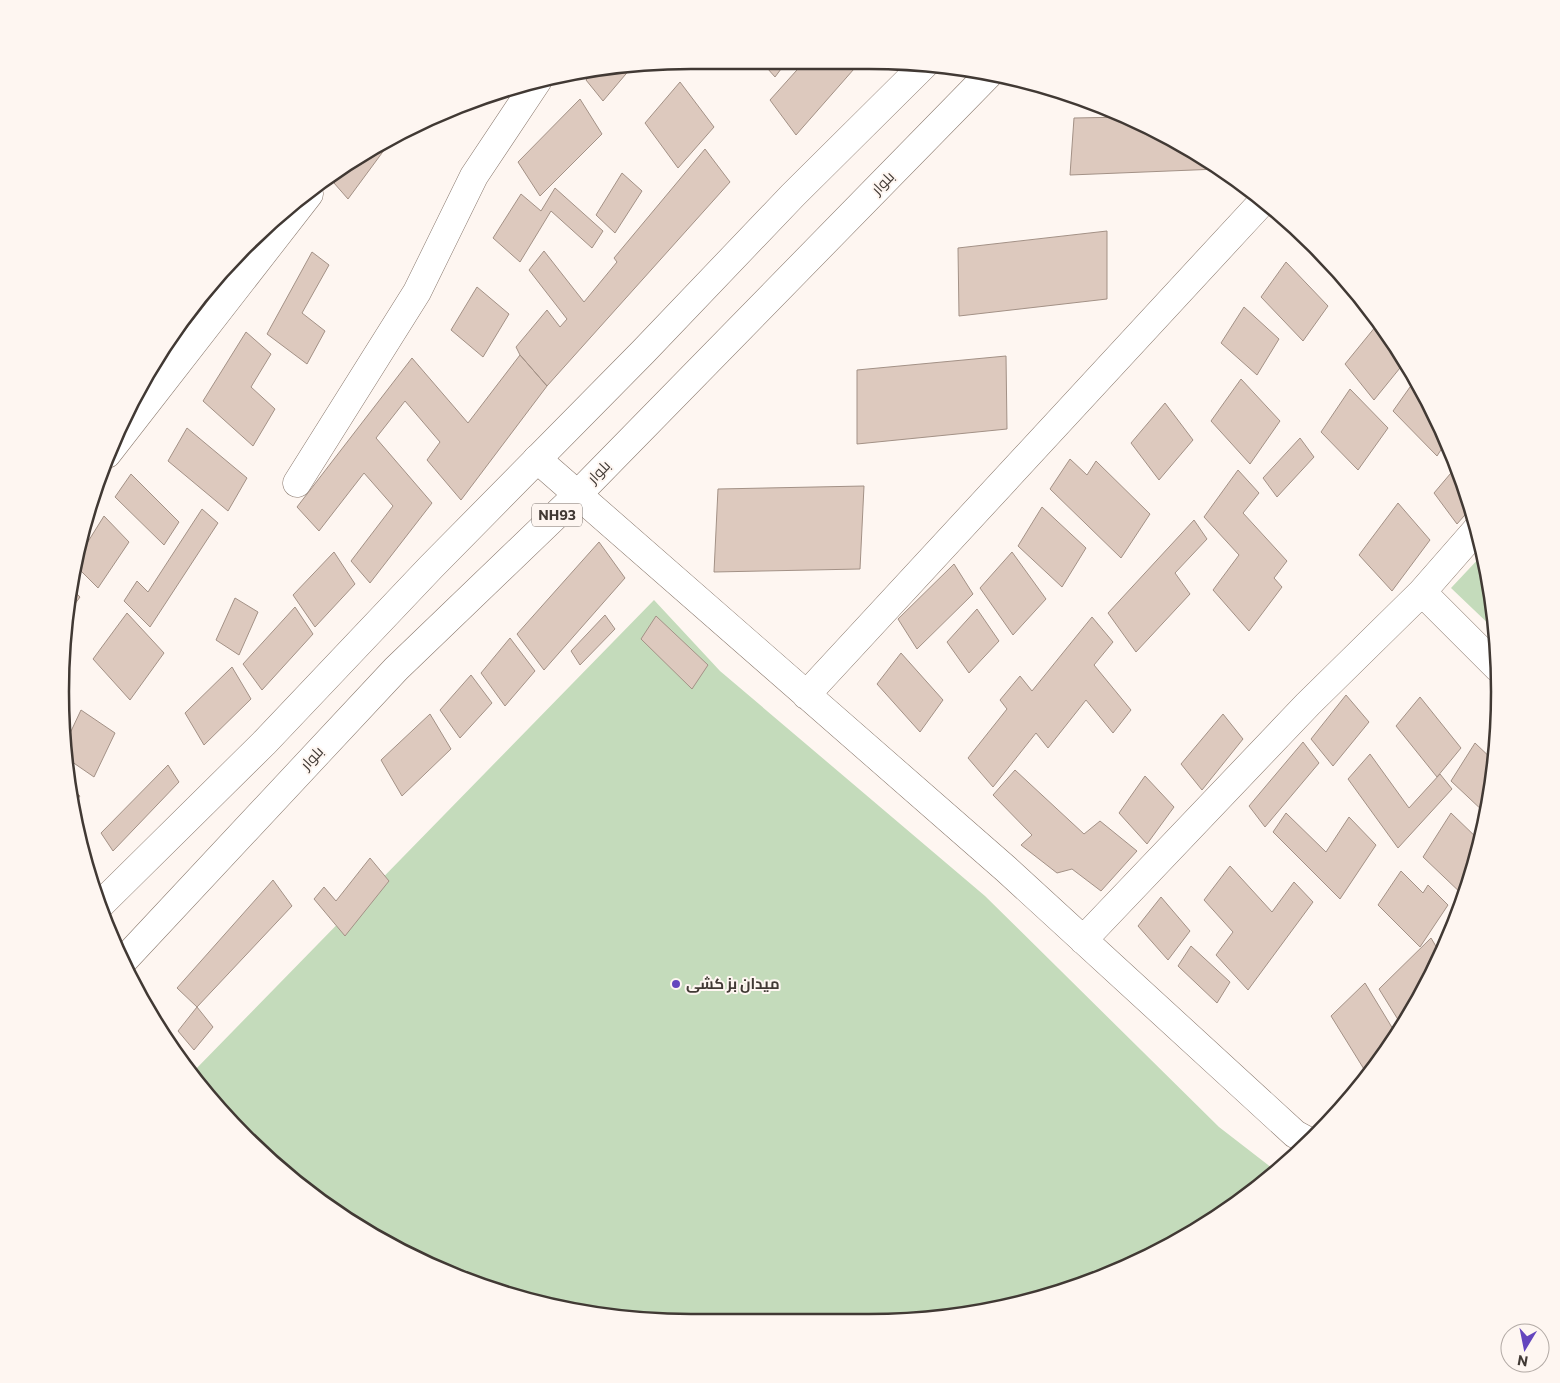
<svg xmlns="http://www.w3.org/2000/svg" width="1560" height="1383" font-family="Commissioner,Cairo,sans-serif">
<rect width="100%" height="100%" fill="#fef6f1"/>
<path fill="#c4dbbb" d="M1483 554 1495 630 1451 588Z
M654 600 720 671 985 896 1219 1127 1276 1171 1253 1192 1148 1258 1032 1301 910 1322H650L528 1301 412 1258 307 1192 217 1108 192 1073Z"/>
<path fill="#ddc9be" stroke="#a39186" d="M760 60 787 61 775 77Z
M805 61H861L796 135 770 100Z
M631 68 603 101 586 80 592 73Z
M680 82 714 127 678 168 645 123Z
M580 99 602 134 540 196 518 162Z
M1129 117 1184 145 1218 169 1070 175 1074 118Z
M393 138 348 199 334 183 343 171Z
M705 149 730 182 547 386 520 355 516 347 547 310 560 327 567 319 529 270 544 251 584 302 617 262 614 258Z
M622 173 642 191 615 233 596 215Z
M555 188 603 231 592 248 551 211 520 262 493 238 521 194 541 211Z
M1107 231V299L959 316 958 248Z
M312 252 329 265 302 313 325 331 307 364 267 334Z
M1286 262 1328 306 1303 341 1261 297Z
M477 287 509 314 483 357 451 330Z
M195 303 198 307 171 341 190 307Z
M1367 304 1404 363 1374 400 1345 364 1376 326 1362 310Z
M1244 307 1279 339 1257 375 1221 343Z
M246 332 271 354 251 387 275 409 253 446 203 401Z
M520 355 547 386 461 500 427 460 440 442 405 401 376 438 432 503 370 583 351 561 393 506 364 473 319 531 297 507 412 358 468 423Z
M1006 356 1007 429 857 444V370Z
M1241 379 1280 421 1250 464 1211 421Z
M1415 380 1435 412 1446 442 1437 456 1393 411Z
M1350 389 1388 428 1358 470 1321 432Z
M1165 403 1193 440 1159 480 1131 443Z
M187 428 247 478 228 511 168 461Z
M1300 438 1314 457 1277 497 1263 478Z
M1070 459 1087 475 1096 461 1150 514 1121 558 1050 489Z
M1456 467 1471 508 1457 524 1434 493Z
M1238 470 1259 493 1243 513 1287 561 1274 578 1282 587 1249 631 1213 590 1239 555 1204 517Z
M131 474 179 522 164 545 115 497Z
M864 486 860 569 714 572 718 489Z
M1398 503 1430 540 1392 591 1359 555Z
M1042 507 1086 548 1062 587 1018 546Z
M202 509 218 523 150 627 124 601 137 581 148 592Z
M104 516 129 542 98 588 74 564Z
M1194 520 1207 539 1175 573 1190 594 1136 652 1108 613Z
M599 542 625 578 544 670 517 634Z
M334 552 355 584 315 627 293 595Z
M1012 552 1046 599 1013 635 980 588Z
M954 564 973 594 917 649 898 619Z
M71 588 80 597 69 612Z
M235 598 258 612 239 655 216 640Z
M295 607 313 634 262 690 243 664Z
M977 609 999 641 969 673 947 642Z
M127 613 164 653 130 700 93 659Z
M605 615 615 629 580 665 571 651Z
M656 616 708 665 692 689 641 639Z
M1092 617 1113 642 1094 665 1131 710 1113 733 1086 700 1048 748 1036 733 993 787 968 758 1007 709 1000 700 1020 676 1032 691Z
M510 638 535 671 505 706 481 673Z
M901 653 943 700 920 732 877 684Z
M232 667 251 699 204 745 185 713Z
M471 675 492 703 460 738 440 710Z
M1346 695 1369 722 1333 766 1311 739Z
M1420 697 1461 748 1437 777 1396 726Z
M81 710 115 733 94 777 65 757 64 746Z
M430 714 451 749 402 796 381 760Z
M1223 714 1243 739 1202 790 1181 764Z
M1303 742 1319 763 1265 827 1249 806Z
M1475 743 1495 762V774L1485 813 1451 781Z
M1370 754 1409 808 1440 774 1452 789 1398 848 1348 779Z
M168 765 179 782 113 851 101 833Z
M1015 770 1084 834 1100 821 1137 851 1101 891 1072 869 1057 873 1021 845 1032 835 993 795Z
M1145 776 1174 807 1147 844 1119 813Z
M70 786 80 796 73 806Z
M1286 813 1326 852 1349 817 1376 845 1340 899 1273 832Z
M1451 813 1479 840 1465 897 1423 857Z
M370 858 389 881 345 936 314 899 324 887 336 901Z
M1230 866 1272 912 1294 882 1313 902 1248 990 1216 955 1233 932 1204 900Z
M1401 871 1423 893 1428 885 1448 905 1420 947 1378 905Z
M273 880 292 906 197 1007 177 988Z
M1161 897 1190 931 1168 960 1138 926Z
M1431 938 1440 953 1416 1007 1402 1026 1379 989Z
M1191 946 1230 982 1217 1003 1178 966Z
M1365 983 1396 1034 1367 1074 1331 1016Z
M144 1005 180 1054 179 1055 144 1007Z
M197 1007 213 1027 194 1050 178 1031Z"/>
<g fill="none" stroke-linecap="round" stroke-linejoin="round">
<defs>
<path id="minor" d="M107 454 309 194
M537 459 1006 869 1295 1134 1308 1141
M297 483 417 292 474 176 538 80
M1422 592 1498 668
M806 695 1263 201
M1083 940 1308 704 1422 592 1478 528"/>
<path id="major" d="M102 903 264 743 431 567 643 352 793 195 926 63
M125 959 396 669 576 496 991 72"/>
</defs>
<use href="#minor" stroke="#88776c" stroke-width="29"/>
<use href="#major" stroke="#88776c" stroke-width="29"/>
<use href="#minor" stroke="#fff" stroke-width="28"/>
<use href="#major" stroke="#fff" stroke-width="28"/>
</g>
<circle fill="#6446be" stroke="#fef6f1" stroke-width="2" cx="676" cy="984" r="5"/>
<g text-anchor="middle" stroke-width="4" stroke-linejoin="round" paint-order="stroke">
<rect fill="#fef6f1" stroke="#7a726d" stroke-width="1" x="532" y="503.5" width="50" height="23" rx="4"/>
<g font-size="14" font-weight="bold" fill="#413934">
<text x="557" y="520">NH93</text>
</g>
<g font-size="15" fill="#413934" stroke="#fef6f1">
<text transform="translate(883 183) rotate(-46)" y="5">بلوار</text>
<text transform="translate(599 472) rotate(-46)" y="5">بلوار</text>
<text transform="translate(312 758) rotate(-47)" y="5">بلوار</text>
</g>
<g font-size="15" font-weight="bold" fill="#413934" stroke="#fef6f1" text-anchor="start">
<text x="686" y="989">میدان بز کشی</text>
</g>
</g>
<path d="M0 0H1560V1383H0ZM691 69H869A622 622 0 0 1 1491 691V692A622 622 0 0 1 869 1314H691A622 622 0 0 1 69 692V691A622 622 0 0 1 691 69Z" fill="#fef6f1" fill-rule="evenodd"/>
<path fill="none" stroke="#413934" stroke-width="2.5" d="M691 69H869A622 622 0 0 1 1491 691V692A622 622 0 0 1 869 1314H691A622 622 0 0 1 69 692V691A622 622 0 0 1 691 69Z"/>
<g transform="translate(1525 1348) rotate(190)"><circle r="24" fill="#fef6f1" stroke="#b2aaa5"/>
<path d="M0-4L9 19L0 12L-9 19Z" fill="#6446be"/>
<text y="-8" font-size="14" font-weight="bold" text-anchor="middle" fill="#413934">N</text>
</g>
</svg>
